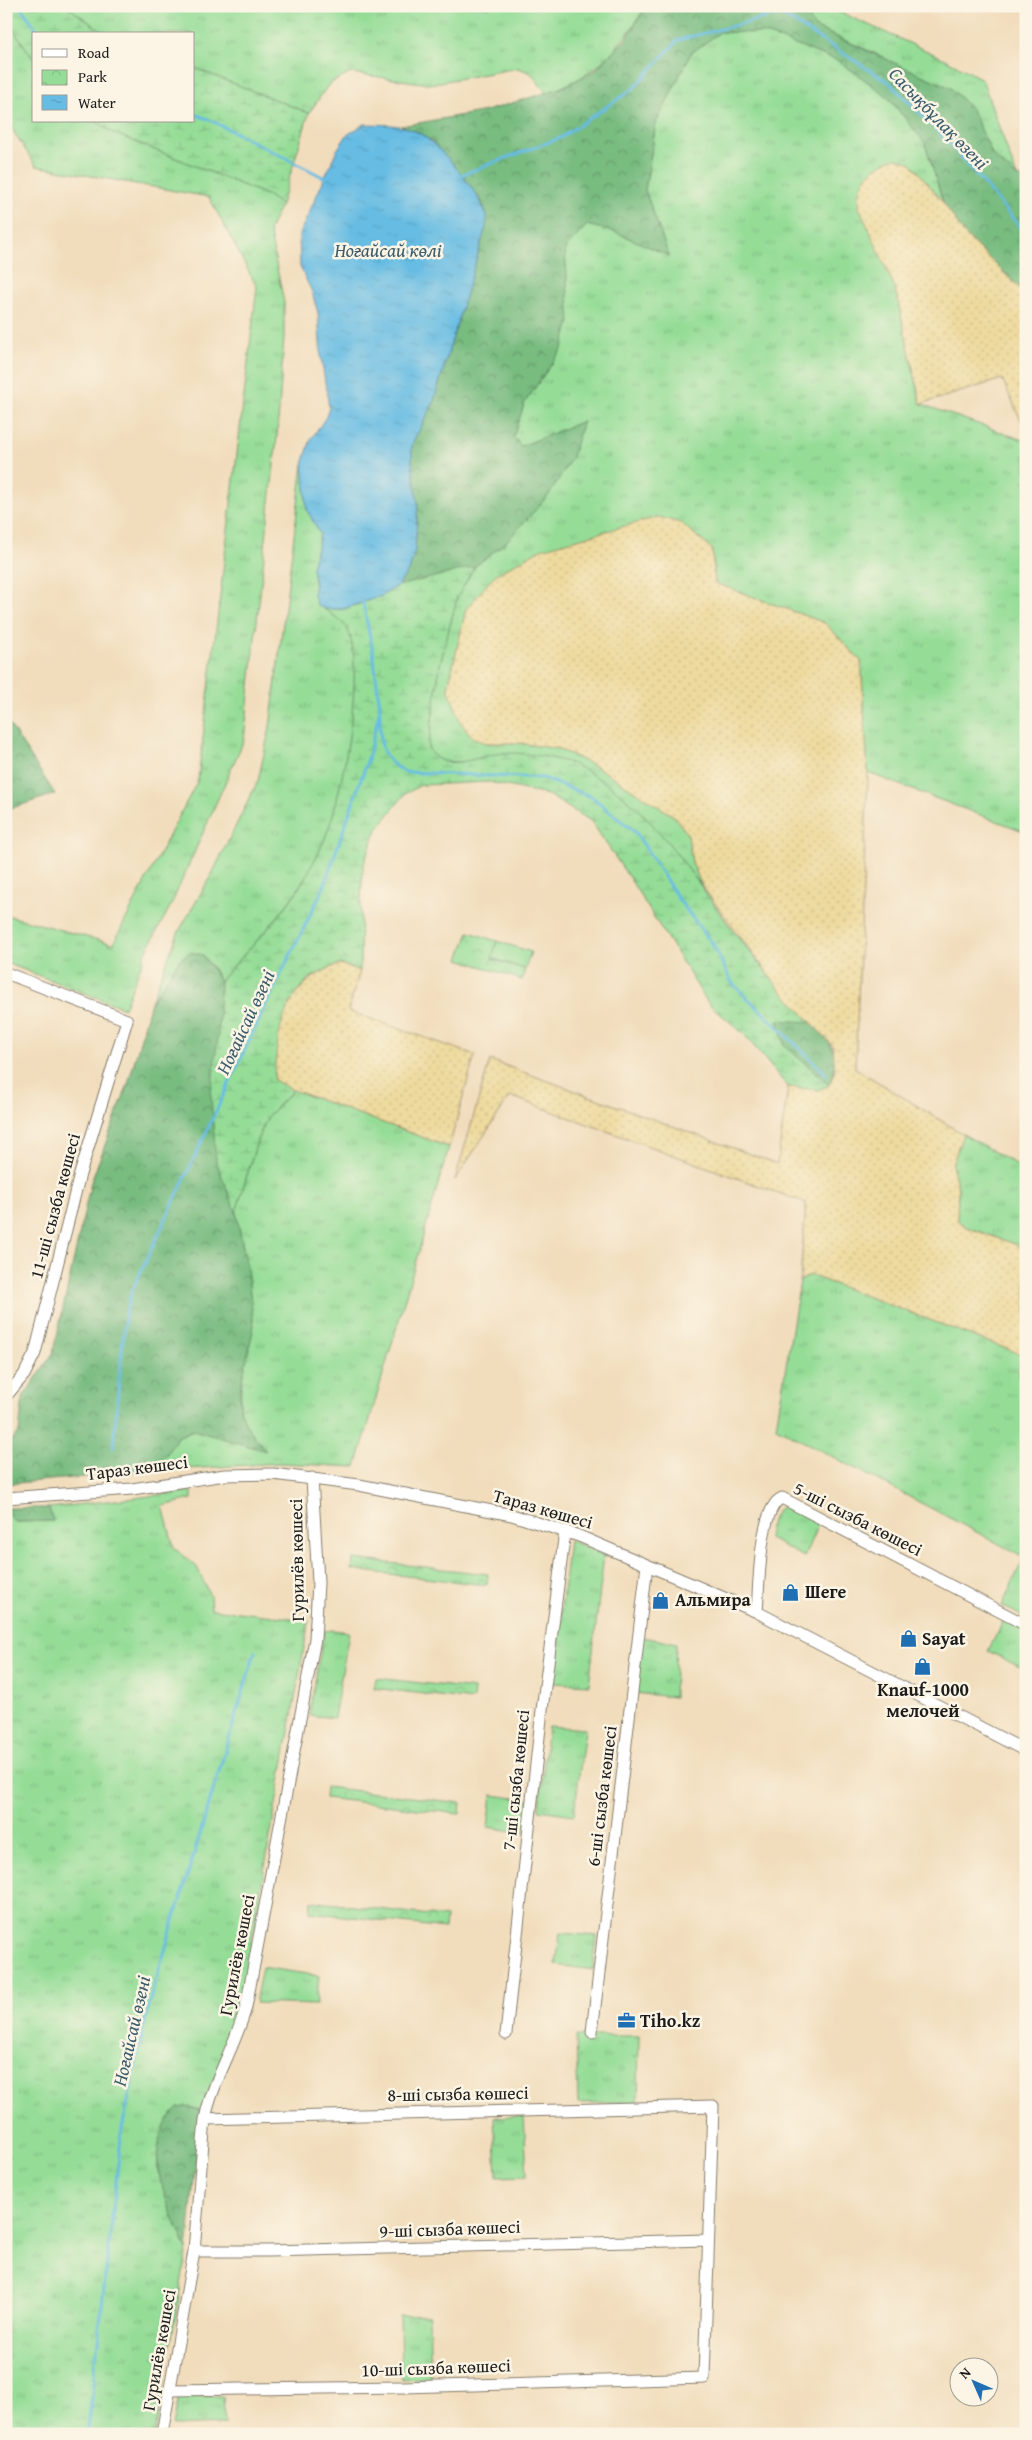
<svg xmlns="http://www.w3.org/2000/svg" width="1032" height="2440" font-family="'Gentium Book Plus',serif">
<defs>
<pattern id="grass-tufts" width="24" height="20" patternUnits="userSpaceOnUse" patternTransform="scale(1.25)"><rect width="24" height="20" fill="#95dd97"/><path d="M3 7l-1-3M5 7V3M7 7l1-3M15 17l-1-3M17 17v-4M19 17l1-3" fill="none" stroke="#80bd82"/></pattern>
<pattern id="forest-crowns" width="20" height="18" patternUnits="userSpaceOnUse" patternTransform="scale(1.25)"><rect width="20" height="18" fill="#78bc80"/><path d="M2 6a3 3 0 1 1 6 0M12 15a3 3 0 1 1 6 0" fill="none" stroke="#629868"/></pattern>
<pattern id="wetland-marsh" width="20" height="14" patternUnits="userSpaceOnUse" patternTransform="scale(1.25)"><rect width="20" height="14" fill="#95dd97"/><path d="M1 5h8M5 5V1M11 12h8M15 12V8" fill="none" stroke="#80bd82"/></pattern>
<pattern id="sand-dots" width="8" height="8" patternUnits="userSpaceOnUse" patternTransform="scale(1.25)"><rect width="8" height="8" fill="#eeda9e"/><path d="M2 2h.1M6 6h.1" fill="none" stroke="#ccba88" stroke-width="1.8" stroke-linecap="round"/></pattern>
<pattern id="park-crowns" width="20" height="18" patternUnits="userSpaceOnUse" patternTransform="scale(1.25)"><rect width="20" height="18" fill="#95dd97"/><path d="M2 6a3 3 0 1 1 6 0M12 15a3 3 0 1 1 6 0" fill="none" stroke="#80bd82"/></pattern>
<pattern id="water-ripples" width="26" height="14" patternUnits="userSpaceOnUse" patternTransform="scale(1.25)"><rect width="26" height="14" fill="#66bce3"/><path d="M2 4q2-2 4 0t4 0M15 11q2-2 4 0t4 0" fill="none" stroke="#58a1c2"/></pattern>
</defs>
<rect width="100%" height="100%" fill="#fcf5e5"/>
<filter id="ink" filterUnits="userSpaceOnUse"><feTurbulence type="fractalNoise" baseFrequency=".02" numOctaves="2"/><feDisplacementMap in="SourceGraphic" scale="10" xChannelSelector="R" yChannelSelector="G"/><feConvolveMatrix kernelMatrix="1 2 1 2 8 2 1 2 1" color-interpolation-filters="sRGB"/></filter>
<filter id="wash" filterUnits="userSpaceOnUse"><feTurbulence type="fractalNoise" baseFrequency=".0096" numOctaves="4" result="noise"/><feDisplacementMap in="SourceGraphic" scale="20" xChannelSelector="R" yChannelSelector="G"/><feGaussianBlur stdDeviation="1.12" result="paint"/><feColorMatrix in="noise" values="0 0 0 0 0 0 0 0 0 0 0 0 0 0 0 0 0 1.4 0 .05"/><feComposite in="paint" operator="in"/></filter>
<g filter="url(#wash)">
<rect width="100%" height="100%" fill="#f1ddbc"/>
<path fill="url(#grass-tufts)" stroke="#587c5a" d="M66 6H646C620 49 595 77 546 93L531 73 518 68 429 84 351 73 329 84 309 113 194 68V34H106Z
M804 6H826L945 59 982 79 1017 177 993 156 972 110 881 56 814 27Z
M6 18 34 60V121H96L111 132 267 195 281 205 269 230 284 302V338L277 437 244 740 171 905 147 950 124 1008 6 963V915L113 944 198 780 257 287 209 197 36 166 6 120Z
M720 32 763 33 839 61 887 96 925 143 943 202 911 163 879 249 895 288 921 404 1026 441V832L868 773 861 661 825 623 715 583 712 549 466 609 448 688 486 743H518L559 749 597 767 675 817 688 835 692 862 702 886 643 814 506 753 463 762 441 761 432 756 428 748 440 664 457 598 474 567 506 542 583 421 522 446 513 437 525 402 562 349 566 279 564 249 587 225 615 232 668 255 645 190 656 123 691 53Z
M303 464 307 510 320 534 312 568 317 605C326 610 341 619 347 628 367 660 343 788 330 825 324 842 315 861 306 876 284 915 249 948 220 981L211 965 180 959 151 1002 178 933 212 874 258 781 270 727Z
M293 1090 449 1147 356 1467 280 1463 139 1472 165 1457 177 1437 193 1430 265 1450 246 1425 240 1409 247 1268 236 1212 258 1138 268 1116Z
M963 1134 1026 1170V1248L966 1227 957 1220 958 1188 952 1165Z
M810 1275 1023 1355V1387L1026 1389V1618L1002 1606 1024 1557 776 1427 800 1281Z
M192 1491V1499L163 1506 174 1548 197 1567 210 1596 211 1609 309 1620 237 2022 201 2110 185 2107 172 2115 161 2139 157 2169 187 2250 155 2434H6V1513L15 1522 53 1521 49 1508Z
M783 1506 819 1522 804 1557 768 1538C770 1527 772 1512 783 1506Z
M569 1540 604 1555 589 1685 553 1683Z
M1004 1620 1026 1631V1670L988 1651Z
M333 1630 349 1632 334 1718 309 1715 324 1631Z
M641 1637 676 1643 674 1697 634 1693Z
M548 1726 585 1729 574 1815 539 1810Z
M492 1795 529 1800 525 1833 488 1827Z
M560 1933 597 1936 593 1970 556 1965Z
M262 1967 319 1976 316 2005 255 2003Z
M576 2036H639L638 2102 578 2103Z
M524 2116 527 2176 497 2177 494 2117Z
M429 2315 431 2378 401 2379 400 2316Z
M223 2396 225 2424 173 2426 179 2397Z"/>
<path fill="url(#forest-crowns)" stroke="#4a6c4e" d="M646 6H804L814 27 951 88 972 110 993 156 1017 177 1026 178V294L964 234 943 202 925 143 887 96 839 61 763 33 720 32 691 53 656 123 645 190 669 256 615 232 587 225 565 249 570 322 562 349 525 402 513 437 522 446 583 421 572 457 549 495 506 542 474 567 398 586 410 568 415 551 418 503 412 462V444L433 404 482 240 487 216 481 200 434 143 418 132 401 126 486 111 561 88 594 71 626 39Z
M6 719 55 794 6 810Z
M190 952 203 955 220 981 216 1161 236 1212 247 1268 254 1326 240 1389V1409L246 1425 266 1451 193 1430 177 1437 165 1457 139 1472 6 1484V1447L19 1432 23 1397 53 1353 91 1182 128 1084 151 1002 180 959Z
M778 1020 811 1022C832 1043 842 1055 829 1085L784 1045Z
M6 1508H49L53 1521 15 1522 6 1513Z
M185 2107 201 2110 187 2250C169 2205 136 2151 178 2108Z"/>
<path fill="url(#wetland-marsh)" stroke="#587c5a" d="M6 6H66L106 34H34V60L6 18Z
M194 68 309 113 281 205 267 195 111 132 96 121H194Z
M474 567 457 598 440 664 428 748C444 778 482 752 507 753 526 753 550 757 567 762 578 765 591 774 601 780 655 814 691 874 728 924 754 958 781 991 811 1022L778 1020 784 1045 829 1085 819 1090 788 1087 744 1034 708 1003 632 882 591 821 548 795 489 782 421 785 405 794 377 829 363 866 361 899 360 971 340 964 330 968 308 979 295 995 274 1080 293 1090 268 1116 258 1138 236 1212 216 1161 211 1095 219 1026 220 981C249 948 285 915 306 876 315 860 325 841 330 824 344 781 365 669 348 630 344 622 332 615 325 609H343L363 603 398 586Z"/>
<path fill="url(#sand-dots)" stroke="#857b5d" d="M896 158 911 163 943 202 964 234 1026 294V431L1002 379 921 404 895 288 859 207C858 179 871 166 896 158Z
M658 517 681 523 712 549 715 583 825 623 861 661 868 773 855 1068 963 1134 952 1165 958 1188 957 1220 966 1227 1026 1248V1389L1023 1387 1018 1369 1023 1355 810 1275 800 1281 806 1203 510 1096 455 1180 490 1060 777 1164 788 1087 819 1090 829 1085 835 1072 833 1046 778 987 702 886 692 862 688 835 675 817 597 767 559 749 518 743H486L473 738 461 723 448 688 466 609 495 575 541 549Z
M340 964 360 971 348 1011 475 1055 449 1147 293 1090 274 1080C277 1028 284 983 340 964Z"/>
<path fill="url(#park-crowns)" stroke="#587c5a" d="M469 932 497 941 492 959 525 969 522 980 459 959Z
M353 1559 488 1574 487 1585 352 1570Z
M376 1678 474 1689 473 1700 374 1688Z
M326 1787 461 1803 460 1814 325 1798Z
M311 1901 446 1917 445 1928 310 1912Z"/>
<path fill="#95dd97" stroke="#587c5a" d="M497 941 531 952 525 969 492 958Z"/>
<path fill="url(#water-ripples)" stroke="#416c80" d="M364 124C382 125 400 123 417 132 437 141 480 193 486 214 489 221 484 232 482 240L433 404 412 444V462L418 503 415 551 410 568 398 586 382 596 343 609H325L317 605 313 593 315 584 312 568 320 534 307 510 303 464 311 439 326 417 329 407 321 357 318 313 312 292 300 267 299 235 337 150 347 135Z"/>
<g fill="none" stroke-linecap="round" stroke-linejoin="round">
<path stroke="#66bce3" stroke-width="3" d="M20 6 40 34
M768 6 890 83 951 145 1026 234
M194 114 208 119 325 178
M461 175 560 138 633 89 678 40 780 14
M380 714C380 740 378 759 405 772L543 778 592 797 636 833 679 900 712 943 732 983 826 1074
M113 1448 125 1317 131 1293 270 996 323 889 368 759 380 708 373 652 363 603
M88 2429 122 2129 149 2003 255 1652"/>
</g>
</g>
<g filter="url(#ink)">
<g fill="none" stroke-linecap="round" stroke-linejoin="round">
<defs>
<path id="minor" d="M6 973 127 1020 80 1174 35 1353 24 1375 6 1396
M6 1498 132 1489 225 1475 273 1474 359 1485 512 1515 579 1536 757 1612 1026 1751
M757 1612C759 1589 759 1507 782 1498L1026 1625
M592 2032 647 1565
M506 2034 542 1710 565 1531
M194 2251H268L708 2240
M169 2390 404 2387 704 2378 713 2106 205 2119
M162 2434 194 2251 205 2119C213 2080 235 2047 246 2007L315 1639 318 1582 312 1478"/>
</defs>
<use href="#minor" stroke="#867c6c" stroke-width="13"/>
<use href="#minor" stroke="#fff" stroke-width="11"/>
</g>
</g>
<defs>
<symbol id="shop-bare" viewBox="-9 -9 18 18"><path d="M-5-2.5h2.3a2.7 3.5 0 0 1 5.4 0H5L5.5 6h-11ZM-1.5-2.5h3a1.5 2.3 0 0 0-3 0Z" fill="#1f6fb2" stroke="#fcf5e5" stroke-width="2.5" paint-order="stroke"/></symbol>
<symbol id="office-bare" viewBox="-9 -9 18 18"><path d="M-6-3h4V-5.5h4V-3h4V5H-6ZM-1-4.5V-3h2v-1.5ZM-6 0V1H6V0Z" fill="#1f6fb2" stroke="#fcf5e5" stroke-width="2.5" paint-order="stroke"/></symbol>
</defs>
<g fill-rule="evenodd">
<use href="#shop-bare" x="778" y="1580" width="25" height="25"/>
<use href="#shop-bare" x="648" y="1588" width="25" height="25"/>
<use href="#shop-bare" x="896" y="1626" width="25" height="25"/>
<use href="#shop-bare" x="910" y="1654" width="25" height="25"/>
<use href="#office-bare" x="614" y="2008" width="25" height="25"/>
</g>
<g text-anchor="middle" stroke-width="5" stroke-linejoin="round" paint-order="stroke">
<g font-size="18" fill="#1c1c1c" stroke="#fcf5e5">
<text transform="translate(55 1206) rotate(-75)" y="6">11-ші сызба көшесі</text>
<text transform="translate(137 1468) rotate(-7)" y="6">Тараз көшесі</text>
<text transform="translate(543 1509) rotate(16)" y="6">Тараз көшесі</text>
<text transform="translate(858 1519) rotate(27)" y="6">5-ші сызба көшесі</text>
<text transform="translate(297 1560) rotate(-91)" y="6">Гурилёв көшесі</text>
<text transform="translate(516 1780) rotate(-84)" y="6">7-ші сызба көшесі</text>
<text transform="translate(602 1796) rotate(-83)" y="6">6-ші сызба көшесі</text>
<text transform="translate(237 1955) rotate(-79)" y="6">Гурилёв көшесі</text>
<text transform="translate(458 2094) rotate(-1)" y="6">8-ші сызба көшесі</text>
<text transform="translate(450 2229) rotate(-2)" y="6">9-ші сызба көшесі</text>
<text transform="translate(159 2350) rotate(-80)" y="6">Гурилёв көшесі</text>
<text transform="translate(436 2368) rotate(-2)" y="6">10-ші сызба көшесі</text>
</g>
<g font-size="18" font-weight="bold" fill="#1c1c1c" stroke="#fcf5e5" text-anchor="start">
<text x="805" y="1598">Шеге</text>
<text x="675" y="1606">Альмира</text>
<text x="922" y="1645">Sayat</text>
<text x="923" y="1696" text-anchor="middle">Knauf-1000<tspan x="923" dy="21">мелочей</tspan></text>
<text x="640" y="2027">Tiho.kz</text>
</g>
<g font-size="19" font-style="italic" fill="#3a5c6c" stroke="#fcf5e5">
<text transform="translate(939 118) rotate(46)" y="7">Сасықбұлақ өзені</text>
<text x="388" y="257">Ноғайсай көлі</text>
<text transform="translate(245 1022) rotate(-65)" y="7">Ноғайсай өзені</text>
<text transform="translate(131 2031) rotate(-77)" y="7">Ноғайсай өзені</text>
</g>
</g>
<rect width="1032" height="2440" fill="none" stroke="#fcf5e5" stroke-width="25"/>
<rect x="32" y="32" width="162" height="90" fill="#fcf5e5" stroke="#a29e95"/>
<rect x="42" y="49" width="25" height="8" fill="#ffffff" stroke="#a29e95"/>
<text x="78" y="58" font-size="15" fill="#1c1c1c">Road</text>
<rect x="42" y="70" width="25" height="15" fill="url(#park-crowns)" stroke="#a29e95"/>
<text x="78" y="82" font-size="15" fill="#1c1c1c">Park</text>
<rect x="42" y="95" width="25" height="15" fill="url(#water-ripples)" stroke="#a29e95"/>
<text x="78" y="108" font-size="15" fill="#1c1c1c">Water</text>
<g transform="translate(974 2382) rotate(315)"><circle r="24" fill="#fcf5e5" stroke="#a29e95"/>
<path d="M0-4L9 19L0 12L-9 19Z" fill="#1f6fb2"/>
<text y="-8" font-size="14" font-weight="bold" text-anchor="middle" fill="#1c1c1c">N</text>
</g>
</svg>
